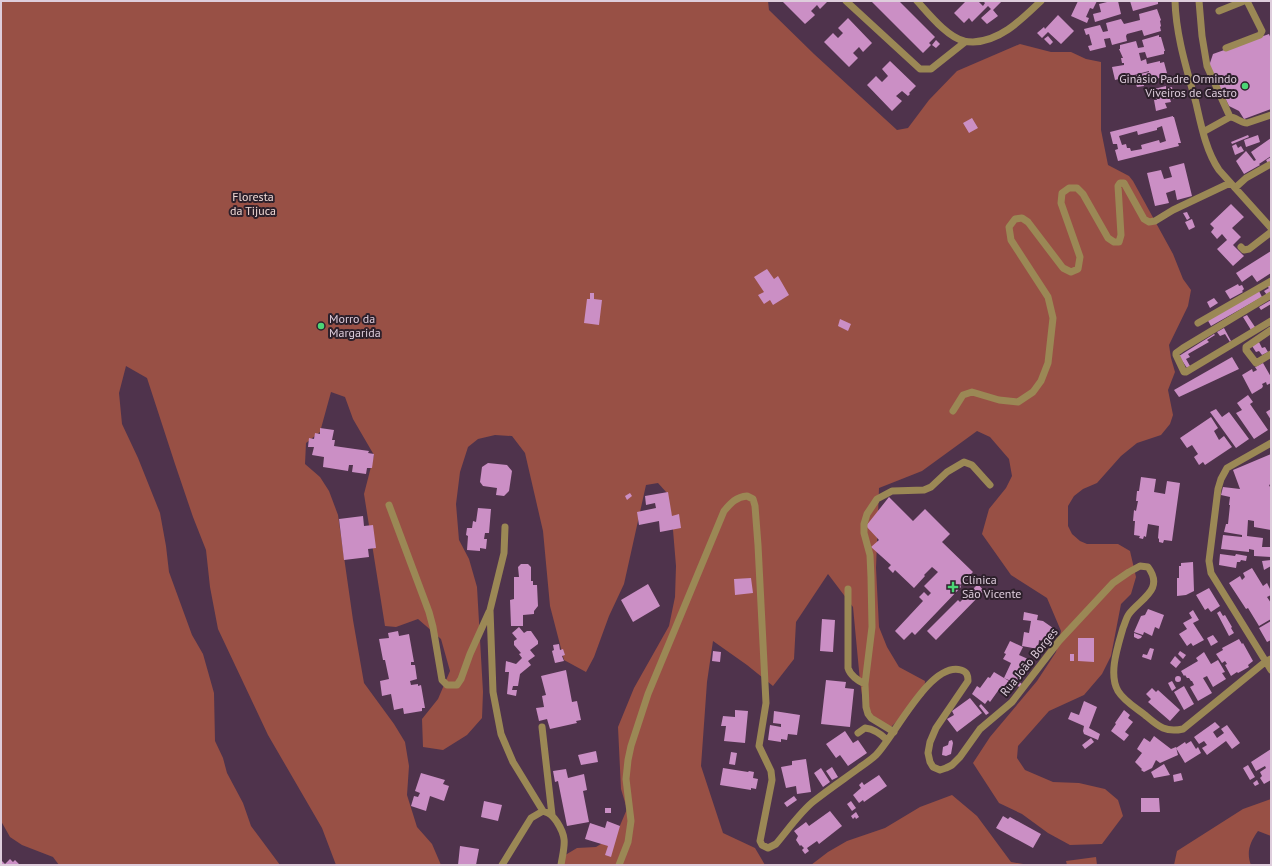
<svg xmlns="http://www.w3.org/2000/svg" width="1272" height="866" font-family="'PT Sans',sans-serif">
<rect width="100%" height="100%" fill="#4f334c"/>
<path fill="#985045" d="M1 1H768L769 10 814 54 897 130 908 128 929 100 957 71 1020 44 1051 52H1071L1086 59 1101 62V130L1108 165 1129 176 1133 181 1173 254 1183 279 1191 290 1188 306 1169 345 1171 358 1175 372 1168 390 1173 415 1170 424 1161 435 1137 443 1121 456 1097 483 1083 489 1074 496 1068 506V526L1072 534 1080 541 1087 544H1118L1130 551 1136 577 1131 594 1121 604 1111 656 1102 674 1084 695 1049 711 1018 746 1017 758 1025 770 1053 782 1079 783 1105 789 1118 800 1123 816 1102 844 1070 845 1048 833 1022 814 999 803 973 763 990 737 1037 681 1056 652 1061 631 1047 598 1011 575 982 534 989 509 1006 488 1012 476 1009 459 990 437 977 431 922 471 879 488 876 568 879 627 887 647 899 667 925 681 924 695 890 728 864 709 860 681 853 607 828 574 796 622 794 659 773 686 747 665 713 641 707 682 701 766 723 833 755 848 765 865H562V857L577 848 596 847 616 835 627 809 621 789 618 727 634 688 669 626 675 597 676 566 672 518 667 493 658 483 646 485 624 584 609 616 594 657 586 672 564 660 550 606 543 531 525 453 512 436 495 435 478 439 468 447 460 472 456 504 459 540 469 559 477 587 483 692 482 718 467 735 443 750 423 747 422 719 438 699 450 671 441 639 418 619 396 627 385 626 364 494 374 455 353 419 345 397 331 392 320 432 306 443 305 464 320 477 329 491 338 515 353 620 364 683 394 724 405 742 409 766 407 795 417 827 432 844 441 865H336L322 828 268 735 218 629 210 587 206 550 193 517 175 464 147 378 126 366 119 393 122 424 138 458 160 513 166 546 169 572 192 635 203 654 214 693 215 741 223 758 227 773 243 803 251 826 280 865H59L53 857 22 845 10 837 1 821Z
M952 795 977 816 1011 862 1029 865H811L828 852 847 841 885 828 920 807Z
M1271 799V836L1258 831C1250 842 1246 852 1251 865H1174L1177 851 1243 809Z
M1096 857 1097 865H1067L1066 861Z"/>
<path fill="#cb8fc5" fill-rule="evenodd" d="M782 1H828L820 9 817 5 811 11 815 15 814 16 805 24Z
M871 1H899L935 37 929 43 931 45 923 53Z
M964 1H978L983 6 985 3 983 1H1002L993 10 998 16 987 24 981 18 991 9 988 6 972 22 969 18 964 23 954 13 965 2Z
M1078 1H1097L1093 9 1090 8 1086 17 1089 18 1087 23 1071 16Z
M1111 1H1118L1121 14 1095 22 1093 14 1101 12 1099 4Z
M1130 1H1158V4L1133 11Z
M1157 9 1161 20 1160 21 1161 26 1160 27 1161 31 1144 36 1142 30 1127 34 1126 36 1127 41 1112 45 1110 38 1104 39 1106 47 1090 51 1088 46 1092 45 1089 34 1086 35 1084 29 1100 25 1103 32 1108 31 1106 23 1121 19 1124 24 1140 20 1139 14Z
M1058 15 1074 31 1061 44 1048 32 1042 38 1037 33 1044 27 1045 29Z
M848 18 872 43 863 52 859 47 853 53 858 58 849 67 824 42 833 33 838 38 843 33 838 28Z
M1269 34 1271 39V109L1244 119 1239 111 1229 106 1209 66 1213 54Z
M1159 35V37H1161L1165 51H1164V54L1147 58 1145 52 1139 53 1141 61 1146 59 1147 64 1160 61V63L1164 62 1167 73 1162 74 1163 77 1145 82 1144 79 1137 80 1136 75 1149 72V71L1134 75 1135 82 1125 85 1123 78 1115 80 1112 67 1124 65V63H1122L1121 58H1123L1119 49H1120V45L1136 41 1138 48 1144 47 1142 40Z
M1048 36 1053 42 1050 45 1044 39Z
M936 40 940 44 936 48 932 45Z
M890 61 916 86 909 93 910 94 908 96 902 91 896 96 902 101 892 111 867 85 876 76 882 82 888 76 882 69Z
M1143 82 1144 86 1137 87 1136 84Z
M1166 86V88L1172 87 1174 99H1170L1171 102 1165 103 1167 108 1156 111 1154 100H1157L1154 89Z
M1173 116V117H1174L1181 143H1178L1179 146 1118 161 1115 150 1118 149 1117 144H1113L1110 132ZM1162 126 1166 141 1160 143 1159 140 1141 145 1142 149 1131 151 1130 148H1127L1126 144 1122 145 1119 136 1137 131 1138 135 1157 130V128Z
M972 118 978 128 969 133 963 123Z
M1248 135 1249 137 1232 144 1231 142Z
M1258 135 1260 142 1246 147 1244 140Z
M1271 138V156L1259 164 1260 165 1244 174 1236 161 1246 151 1254 161 1256 160 1251 152Z
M1236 144 1238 148 1241 146 1244 151 1235 155 1232 146Z
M1271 157V168L1266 160Z
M1184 163 1192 196 1177 200 1175 190 1166 193 1169 203 1155 206 1147 173 1161 170 1164 179 1172 177 1169 167Z
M1231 204 1244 217 1232 228 1241 237 1233 245 1244 256 1233 266 1217 249 1227 240 1222 234 1217 239 1211 232 1214 228 1210 224Z
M1187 212 1190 218 1187 220 1183 213Z
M1192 219 1195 227 1189 230 1185 222Z
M1271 251V273L1257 282 1252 275 1242 282 1236 273Z
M767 269 774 279 778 276 789 295 773 305 770 300 764 304 758 295 764 292 754 277Z
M1271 282V292L1267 295 1264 291 1269 288 1266 285Z
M1238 284 1239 286 1242 285 1244 289 1242 291 1243 292 1230 299 1225 291Z
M1258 289 1262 297 1211 326 1207 319Z
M590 293H594V299L602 300 599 325 584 323 587 299H590Z
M1214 298 1218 303 1210 308 1207 302Z
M1271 300V304L1261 310 1259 307Z
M1247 315 1255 327 1251 330 1243 317Z
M840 319 851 324 848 331 838 326Z
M1224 328 1231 341 1230 342 1225 334 1220 336 1217 332Z
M1214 334 1215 335 1207 340 1209 342 1188 354 1190 357 1186 359 1190 366 1187 368 1179 356Z
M1259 342 1262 348 1265 347 1268 352 1262 355 1259 351 1256 352 1252 346Z
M1232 357 1239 369 1179 397 1174 390Z
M1263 363 1271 377V383L1267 385 1266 382 1262 384 1263 386 1262 388 1252 394 1242 375 1252 369 1253 372 1257 370 1255 367Z
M1248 395 1253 402 1250 404 1268 430 1254 439 1236 413 1242 410 1237 403Z
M1216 409 1222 417 1229 412 1249 439 1236 448 1210 412Z
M1271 409V420L1266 412Z
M1211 417 1218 428 1214 431 1219 440 1224 436 1232 447 1205 465 1203 462 1199 465 1194 457 1198 454 1192 445 1187 448 1180 438Z
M320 428 334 430 332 440H335L334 446 369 451 368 453 374 454 372 468H367L366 474 352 472 353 465H349L348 471 323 467 324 457 312 455 314 447H308L309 438 314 439 315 433 320 434Z
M1271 454V484L1269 485 1271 489V530L1254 527V521L1248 520 1247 536 1263 538 1262 547H1271V557L1254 556V550L1249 549V552L1221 549 1223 535 1242 537V535L1224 532 1226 524H1228L1230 505H1229L1230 497 1221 495 1223 487 1240 489 1233 470Z
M488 463 507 465 512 471 509 491 504 496 496 495 497 488 483 486 480 482 482 467Z
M1141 477 1156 479 1154 492 1165 494 1167 481 1180 483 1172 541 1164 540 1163 543 1159 542V539L1158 538 1159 526 1148 524 1146 537 1144 536 1143 539 1139 538 1140 536 1134 535 1135 521H1133L1134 510 1136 511 1138 501H1136L1137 491H1139Z
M668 492 672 516 679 514 681 528 660 532 659 521 639 525 637 512 656 508 655 503 646 505 645 496Z
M630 493 632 496 627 500 625 496Z
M889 497 913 521 925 509 950 534 942 542 973 572 960 585 961 587 915 635 912 632 904 640 895 631 923 601 919 597 924 592 928 596 931 593 924 586 938 572 932 567 924 575 925 576 914 588 895 570 893 573 888 568 891 565 871 547 879 540 866 526Z
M478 508 491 509 489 533H485L484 539H487L486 549 480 548V551L467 550 468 536 466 535 467 528H472L473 521 476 522Z
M363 516 364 526 373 525 376 548 368 549 369 557 344 560 339 519Z
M1220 554 1235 556 1236 554 1247 556 1246 561 1241 560 1240 562H1237L1236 568 1219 565Z
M1271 560V566L1264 570 1262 561Z
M1193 562 1194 591 1186 595 1177 596V578H1179V566H1181V563Z
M521 564H528L531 567V581H533V585H537L538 606 534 611V614L523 615V626H511L510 600 514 599V577H519L518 567Z
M1252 568 1263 586 1267 583 1271 591V595L1267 597 1271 603V619L1259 626 1248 608 1246 609 1229 583 1240 576 1242 580 1245 577 1243 573Z
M751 578 753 593 735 595 734 579Z
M648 584 660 606 633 622 621 600Z
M978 584 984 591 936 640 927 631 958 600 960 602Z
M1209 588 1220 606 1211 612 1208 608 1205 610 1196 595Z
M1148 609 1164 615 1159 629 1155 627 1152 636 1144 632 1143 635 1134 632 1141 616 1145 615Z
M1193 610 1199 620 1193 623 1204 640 1193 646 1191 643 1187 646 1179 634 1187 629 1183 623 1192 618 1189 613Z
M1220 611 1223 616 1225 615 1232 627 1231 628 1234 633 1229 636 1217 613Z
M1024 612 1038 615 1037 620 1043 621 1053 628 1045 642 1039 640 1038 649 1022 646 1024 632 1029 633 1031 621 1023 620Z
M822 619 835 620 833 652 820 651Z
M1271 621V640L1267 642 1259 628Z
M519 627 524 633 527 631H531L538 641V644L530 650 535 656 528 661 531 665 520 674 518 686H513L512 690H517L516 696 507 694 509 672H505L506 661 516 664 522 658 519 654 521 653 514 645V641L517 639 512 633Z
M398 631 399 636 409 634 414 662H411V665H415L417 679 410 681 411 685 418 684V686L421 685 425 708H422V711L404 714 403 708 394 710 391 694 382 696 380 681 389 679 385 660H383L379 639 389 638 388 633Z
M1134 633 1142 636 1141 638 1138 639 1134 637Z
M1213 635 1218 642 1211 646 1207 638Z
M1078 638H1094V662L1078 661Z
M1239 639 1242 644 1243 643 1253 661 1248 665 1249 667 1238 673 1237 672 1231 676 1225 665 1227 664 1225 661 1222 663 1216 654 1223 650 1222 648Z
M1010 641 1023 647 1019 655 1028 659 1018 678 1019 682 1022 684 1020 687 1014 685 1010 683 1011 681 1004 678 1011 663 1003 659 1006 654 1004 653Z
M559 644 560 650 563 649 565 655 562 656 564 661 555 663 552 651 554 650 553 645Z
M1150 648 1154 649 1151 660 1142 657 1143 654 1147 655Z
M713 651 721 652 720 662 712 661Z
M1180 651 1186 655 1183 659 1178 654Z
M1204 652 1211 664 1218 660 1225 672 1222 673 1226 679 1213 687 1207 676 1203 678 1212 693 1198 701 1190 687 1194 685 1192 681H1191L1189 678H1187L1185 675 1184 676 1181 671 1198 661 1196 658Z
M1070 654H1074V661H1070Z
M1175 656 1181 662 1176 668 1170 663Z
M566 670 572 702 577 701 581 720 576 721 577 723 550 729 547 719 539 721 536 708 544 707 542 696 546 695 541 676Z
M994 672 1009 681 1002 690 1000 688 990 702 988 700 985 704 972 694 977 686 980 688 988 677 990 678Z
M1175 679a3 3 0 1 1 6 0a3 3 0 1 1-6 0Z
M826 680 846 682 845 688 854 689 850 727 821 724Z
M1172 681 1176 688 1172 691 1168 683Z
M1184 686 1194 704 1184 710 1174 692Z
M1152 688 1156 692 1158 690 1180 710 1170 721 1148 702 1151 699 1146 694Z
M970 698 982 713 957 732 947 719 954 715 952 711Z
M1084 701 1097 707 1089 728 1100 734 1098 740 1084 734 1083 731 1084 726 1068 719 1071 712 1079 715Z
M981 704 989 713 986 715 979 706Z
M735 710 748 711 745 743 724 741 726 726H721L723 716 735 717Z
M1124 710 1130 715 1128 718 1133 722 1125 732 1129 735 1124 741 1111 731 1116 724 1115 723Z
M774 711 800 715 797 735 788 734 787 740 781 739V742L768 740 770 725 781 727V724L773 723Z
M1215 722 1220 727 1213 732 1217 738 1224 733 1221 729 1227 725 1240 743 1232 749 1226 741 1207 755 1202 748 1207 745 1204 741 1199 744 1194 737Z
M845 731 853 743 858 740 867 753 848 766 840 755 836 758 826 744Z
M1154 736 1171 749 1176 747 1178 755 1160 763 1156 760 1152 768 1144 772 1141 770 1142 769 1135 762 1142 753 1137 749 1144 738 1150 742Z
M1091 738 1094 742 1085 749 1082 745Z
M952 740 953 743 951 754 946 756 942 755 943 747 948 745 949 741Z
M1191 741 1196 749 1198 747 1201 753 1185 763 1176 748 1185 742 1186 744Z
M1271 749V780L1264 784 1260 778 1262 776 1260 772 1266 768 1265 766 1256 771 1251 762Z
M596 751 598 762 581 765 578 755Z
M731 752 737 753 735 765 729 764Z
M806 759 811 792 797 794 796 786 786 788 781 767 792 765V761Z
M1164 764 1170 775 1154 778 1151 772Z
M1248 765 1255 777 1250 780 1243 768Z
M832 767 838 777 832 780 826 771Z
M723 768 748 772 749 771 754 772 753 778 758 779 756 789 751 788V790L720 785Z
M821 768 830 782 823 787 814 773Z
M566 769 568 778 584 774 587 790 583 791 589 822 567 826 558 781 555 782 553 771Z
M421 773 445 780 443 784 449 786 444 801 430 796 426 811 411 806 414 796 418 797 420 793 415 791Z
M1181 773 1183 780 1174 782 1173 775Z
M879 775 887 786 864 802 863 800 859 803 853 795 861 788 859 785 862 782 864 785Z
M1257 780 1259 784 1255 786 1253 783Z
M794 796 797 800 787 807 784 803Z
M1141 798H1159L1160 812H1141Z
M484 801 502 805 498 821 481 817Z
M851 801 856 808 852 811 847 804Z
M605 808H611V813H605Z
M830 811 842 826 819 844 817 841 807 848 809 851 805 854 802 850 804 848 801 845 800 846 796 840 798 836 794 831 806 822 809 826Z
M856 812 859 817 856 819 855 817 853 819 851 816Z
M1003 816 1008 819 1010 817 1041 834 1033 848 996 828Z
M607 821 620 826 611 857 605 855 608 846 585 839 590 823 605 828Z
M460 846 479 849 476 865H458Z
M10 859 13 862 15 860 20 865H1V860L5 864Z"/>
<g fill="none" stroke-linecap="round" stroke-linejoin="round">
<path stroke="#9b8855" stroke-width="7" d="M846 1 920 69H931L965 42
M917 1C929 14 947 37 964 41 967 42 970 42 973 42 1001 41 1022 19 1041 1
M1175 1C1176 36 1187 70 1196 103 1201 125 1206 151 1219 170L1271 228
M1199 1 1202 36 1207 66 1230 117
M1219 11 1244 1
M1226 48 1260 35 1262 31 1247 1
M1203 132 1230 117C1236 117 1240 123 1247 123L1271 115
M1235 188 1246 178 1269 165
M1241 247 1244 250 1249 249 1271 232
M1271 295 1183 348 1176 353V355L1184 372H1186L1271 321
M1198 323 1271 281
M1271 330 1246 347V350L1256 363 1271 354
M953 411 963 395 972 392 999 400 1018 402 1033 392 1041 381 1048 363 1053 318 1048 297 1011 240 1009 227 1015 219 1022 218 1028 222 1063 268 1071 272 1078 269 1080 257 1061 203 1062 193 1069 188H1077L1083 194 1108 238 1114 242H1119L1121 235 1118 186 1120 183H1124L1144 219 1149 222 1155 221 1173 210 1230 183
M1271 443 1227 468 1221 479 1218 489 1209 561 1211 573 1271 670
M389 505 429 612 433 627 442 680 447 685H457L461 679 470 654 489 612
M505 527 504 553 490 610 493 692 501 734 513 762 543 811
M848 589V668C850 675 858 681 865 684
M542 727 552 815
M894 732 871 718 868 714 866 707 865 684 872 627 871 577 870 555 864 533V524L867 514 877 499 892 491 924 490 931 487 947 472 964 462 972 465 990 485
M858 733 865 728C874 729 881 734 887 740
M502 865 531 818 543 811C551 814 552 815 557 822 568 839 564 846 561 865
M619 865 628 842 631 821 626 779 628 760 631 746 648 694 724 511C731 503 736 497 747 496L753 499 755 506 758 545 766 703 759 746 771 771 772 780 760 841 762 845 768 848 776 844C787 831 801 811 814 801 829 789 844 779 859 768 864 764 871 760 876 755 895 736 930 661 961 670 967 672 968 675 968 681L936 728 930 742 928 753 930 762 933 767 940 770 946 768 952 765 960 757 980 729 1012 702 1059 641 1113 583 1129 572 1140 566 1148 567C1165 590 1140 599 1129 614 1126 618 1125 624 1123 628 1118 646 1108 674 1118 691 1124 701 1136 708 1145 715 1158 726 1165 733 1183 729L1265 662 1271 659"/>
</g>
<g fill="#4cd676" stroke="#2d202b" stroke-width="1.5">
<circle cx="1245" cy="86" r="4"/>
<circle cx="321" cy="326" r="4"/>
<path d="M951 581h4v4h4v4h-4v4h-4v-4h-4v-4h4z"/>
</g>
<g text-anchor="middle" stroke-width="4" stroke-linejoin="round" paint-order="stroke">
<g font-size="12" fill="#decddc" stroke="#2d202b" text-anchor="start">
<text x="1237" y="83" text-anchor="end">Ginásio Padre Ormindo<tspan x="1237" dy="14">Viveiros de Castro</tspan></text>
<text x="329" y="323">Morro da<tspan x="329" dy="14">Margarida</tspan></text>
<text x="962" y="584">Clínica<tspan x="962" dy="14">São Vicente</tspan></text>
</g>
<g font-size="12" fill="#f0d9d5" stroke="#2d202b">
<text x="253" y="201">Floresta<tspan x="253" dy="14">da Tijuca</tspan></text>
</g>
<g font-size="12" fill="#decddc" stroke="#2d202b">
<text transform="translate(1029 662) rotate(-51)" y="4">Rua João Borges</text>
</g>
</g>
<rect width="1272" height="866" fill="none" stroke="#decddc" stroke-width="4"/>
</svg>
